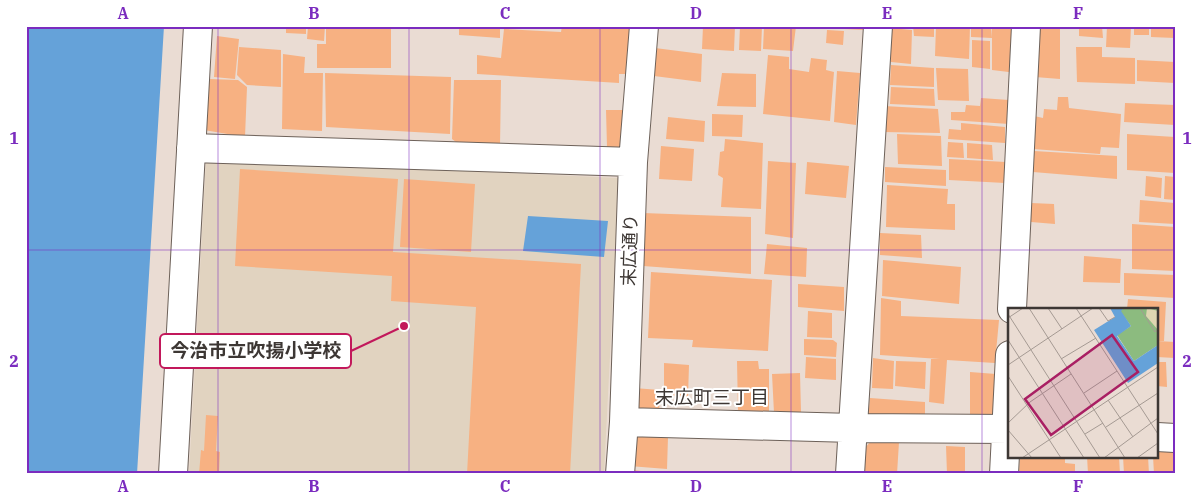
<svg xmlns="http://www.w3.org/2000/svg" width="1201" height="500" font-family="'IBM Plex Serif','Noto Sans JP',serif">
<rect width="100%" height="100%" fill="#eadcd3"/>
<path fill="#e1d3c0" d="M206 159 619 178 604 474H189Z"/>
<path fill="#65a2d9" d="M26 26H164L137 474H26Z
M528 216 608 221 604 257 523 251Z"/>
<path fill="#f7b182" d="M286 26H306V34L286 33Z
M308 26H325L324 41 307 39Z
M326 26H391V68H317V44H326Z
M459 26H500V38L459 35Z
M562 26H633L629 74H619V83L477 74V55L501 58 504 29 561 32Z
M703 26H735L734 51 702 49Z
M740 26H762L761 51 739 50Z
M764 26H796L793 51 763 49Z
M824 26H865V30L824 28Z
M913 26H934V37L914 36Z
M936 26H970L969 59 935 56Z
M971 26H991L992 38 971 37Z
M992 26H1018L1017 73 992 70Z
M1036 26H1060V79L1035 77Z
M1079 26H1102L1103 38 1079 36Z
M1107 26H1131L1130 48 1106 47Z
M1134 26H1149V35H1134Z
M1151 26H1175V38L1151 37Z
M890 28 912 30 911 64 891 62Z
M827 30 844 31 843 45 826 43Z
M217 36 239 39 235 79 214 77Z
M972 40 990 41V69L972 67Z
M239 47 281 50V87L247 85 237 75Z
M1076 47H1102V57L1135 58V84L1077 82Z
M655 48 702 54 701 82 654 76Z
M283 54 305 57 304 73H323L322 131 282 129Z
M768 55 789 57V69L809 72 811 58 827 60 826 70 834 72 830 121 763 114Z
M1137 60 1175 62V83L1137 81Z
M891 65 934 68V87L890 85Z
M936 68 968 69 969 101 938 100Z
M837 71 860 73 856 125 834 122Z
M325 73 451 77 450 134 326 127Z
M722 73 756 74V107L717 106Z
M209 79 238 80 247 87 245 137 204 130Z
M454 80H501L500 146 456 142 452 139Z
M891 87 934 89 935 106 890 104Z
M1058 97H1068L1069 108 1121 114 1119 148 1101 147 1100 154 1033 149 1034 116 1043 118 1044 109 1057 110Z
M981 98 1009 100V124L951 120V112H965L966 105 980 106Z
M1125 103 1175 105V125L1124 122Z
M884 106 938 109 940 133 883 132Z
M606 110H629V148L607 147Z
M712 114 743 115 742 137 712 136Z
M668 117 705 121 704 142 666 139Z
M961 123 1005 127V143L948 139 949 129 961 130Z
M897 134 941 136 942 166 898 164Z
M1127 134 1175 137V173L1127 170Z
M725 139 763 143 761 209 721 207 723 178 718 175 720 152 724 151Z
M948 142 963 143 964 158 947 157Z
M967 143 992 145 993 160 967 158Z
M661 146 694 149 692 181 659 179Z
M1034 151 1117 156V179L1033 172Z
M949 159 1006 162 1005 183 949 180Z
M768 161 796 163 793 238 765 234Z
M807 162 849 166 846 198 805 194Z
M885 167 946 170V186L885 182Z
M240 169 398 179 393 252 581 264 570 474H467L476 307 391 301 392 276 235 266Z
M1146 176 1162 178 1161 198 1145 196Z
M1165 176 1175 177V200L1164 199Z
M404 179 475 184 471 252 400 247Z
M887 185 948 189 947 204H955V230L886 227Z
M1140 200 1175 203V224L1139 222Z
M1031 203 1054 204 1055 224 1031 222Z
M643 213 751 217V274L643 266Z
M1132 224 1175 227V271L1132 269Z
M880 233 921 235 922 258 880 255Z
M767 244 807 248 806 277 764 274Z
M1084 256 1121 259 1120 283 1083 282Z
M883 260 961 267 959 304 882 296Z
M651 272 772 280 768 351 692 347 693 340 648 338Z
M1124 273 1175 275V298L1124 295Z
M798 284 844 287V311L798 307Z
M881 298 901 301V316L999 320 995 363 947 360 944 404 929 402 931 359H940L880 355Z
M1128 299 1166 302 1164 341H1157V309H1127Z
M808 311 832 313V338L807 337Z
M804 339 833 340 837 343 836 357 804 355Z
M1157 341 1175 342V358L1157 357Z
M806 357 836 359V380L805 378Z
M873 358 894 361 893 389 872 388Z
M737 361H758L759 369H769V411L738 412Z
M896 361 926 362 925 389 895 386Z
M1157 362H1166L1167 387 1157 386Z
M664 363 689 365 688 397 664 395Z
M970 372 996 374 994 417 970 415Z
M800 373 801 412 774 413 772 374Z
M634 388 660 390 659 415 633 412Z
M870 398 925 402V422L868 419Z
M206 415 218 416 216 451 220 452 219 474H199L201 450 204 451Z
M630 437H668L667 469 629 466Z
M871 441 899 442 897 474H863L865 448Z
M946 446 965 447V474H947Z
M1157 452H1175V474H1154L1153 456H1157Z
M1020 456H1065V463L1075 464V474H1019Z
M1087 456H1119L1120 474H1088Z
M1123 456H1148L1149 474H1124Z
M633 470 657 473V474H633Z"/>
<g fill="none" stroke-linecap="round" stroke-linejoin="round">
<defs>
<path id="minor" d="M191 148 633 162
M1012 309 1026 26
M624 422 853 428 1010 429
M1157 437 1175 438
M173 474 198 26
M620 474 624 422 633 162 644 26
M850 474 878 26
M1004 474 1010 355"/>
</defs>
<use href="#minor" stroke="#6d6159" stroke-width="30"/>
<use href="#minor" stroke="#fff" stroke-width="28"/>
</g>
<path fill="none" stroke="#7b2cbf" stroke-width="1" stroke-opacity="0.55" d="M218 26V474M409 26V474M600 26V474M791 26V474M982 26V474M26 250H1175"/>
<g text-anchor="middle" stroke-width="4" stroke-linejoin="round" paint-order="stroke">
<g font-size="18" fill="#3d3734" stroke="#fff">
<text transform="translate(630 250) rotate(-88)" y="6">末広通り</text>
</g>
<g font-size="19" fill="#3d3734" stroke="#fff">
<text x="712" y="404">末広町三丁目</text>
</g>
</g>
<g transform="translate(1008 308)">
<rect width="150" height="150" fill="#eadcd3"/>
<path d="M116 0H150V37L126 53 109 27 123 18 112 3Z" fill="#8cbb7f"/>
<path d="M139 0 150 3V22L138 8Z" fill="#dfd6b1"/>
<path d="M102 0H116L113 3 123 18 109 28 126 53 150 37V55L120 75 86 22 107 9Z" fill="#65a2d9"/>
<path fill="none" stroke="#a59a93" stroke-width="1" d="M21 0 117 150M40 0 54 21M68 0 150 126M91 0 100 13 107 9M132 0 147 24 149 22M0 6 92 150M0 10 15 0M0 32 76 150M53 51 88 30M0 57 85 0M0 68 53 150M76 85 109 63M100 92 125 129M0 115 22 94 63 66M98 119 150 85M0 122 24 150M77 126 95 115M14 150 150 59M96 150 150 110M129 150 150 135"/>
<path fill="#a91f63" fill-opacity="0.15" stroke="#a91f63" stroke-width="2.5" d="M104 27 130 64 43 127 17 91Z"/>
<rect width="150" height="150" fill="none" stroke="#3d3734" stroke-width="2.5"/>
</g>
<path fill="none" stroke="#c2185b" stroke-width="2" d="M404 326L351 351"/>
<circle fill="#c2185b" stroke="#fff" stroke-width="2" cx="404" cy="326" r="5"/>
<rect fill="#fff" stroke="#c2185b" stroke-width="2" x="160" y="334" width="191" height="34" rx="5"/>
<g font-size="19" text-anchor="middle" font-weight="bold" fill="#3d3734">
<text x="256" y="357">今治市立吹揚小学校</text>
</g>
<rect width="1201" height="500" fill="none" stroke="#ffffff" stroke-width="55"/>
<rect x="28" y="28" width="1146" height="444" fill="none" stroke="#7b2cbf" stroke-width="2"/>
<g font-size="16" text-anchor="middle" font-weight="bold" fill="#7b2cbf">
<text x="123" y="19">A</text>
<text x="314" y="19">B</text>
<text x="505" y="19">C</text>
<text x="696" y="19">D</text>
<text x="887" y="19">E</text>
<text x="1078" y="19">F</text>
<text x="14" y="144">1</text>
<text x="1187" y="144">1</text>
<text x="14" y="367">2</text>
<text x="1187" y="367">2</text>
<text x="123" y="492">A</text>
<text x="314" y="492">B</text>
<text x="505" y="492">C</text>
<text x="696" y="492">D</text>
<text x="887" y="492">E</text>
<text x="1078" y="492">F</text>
</g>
</svg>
